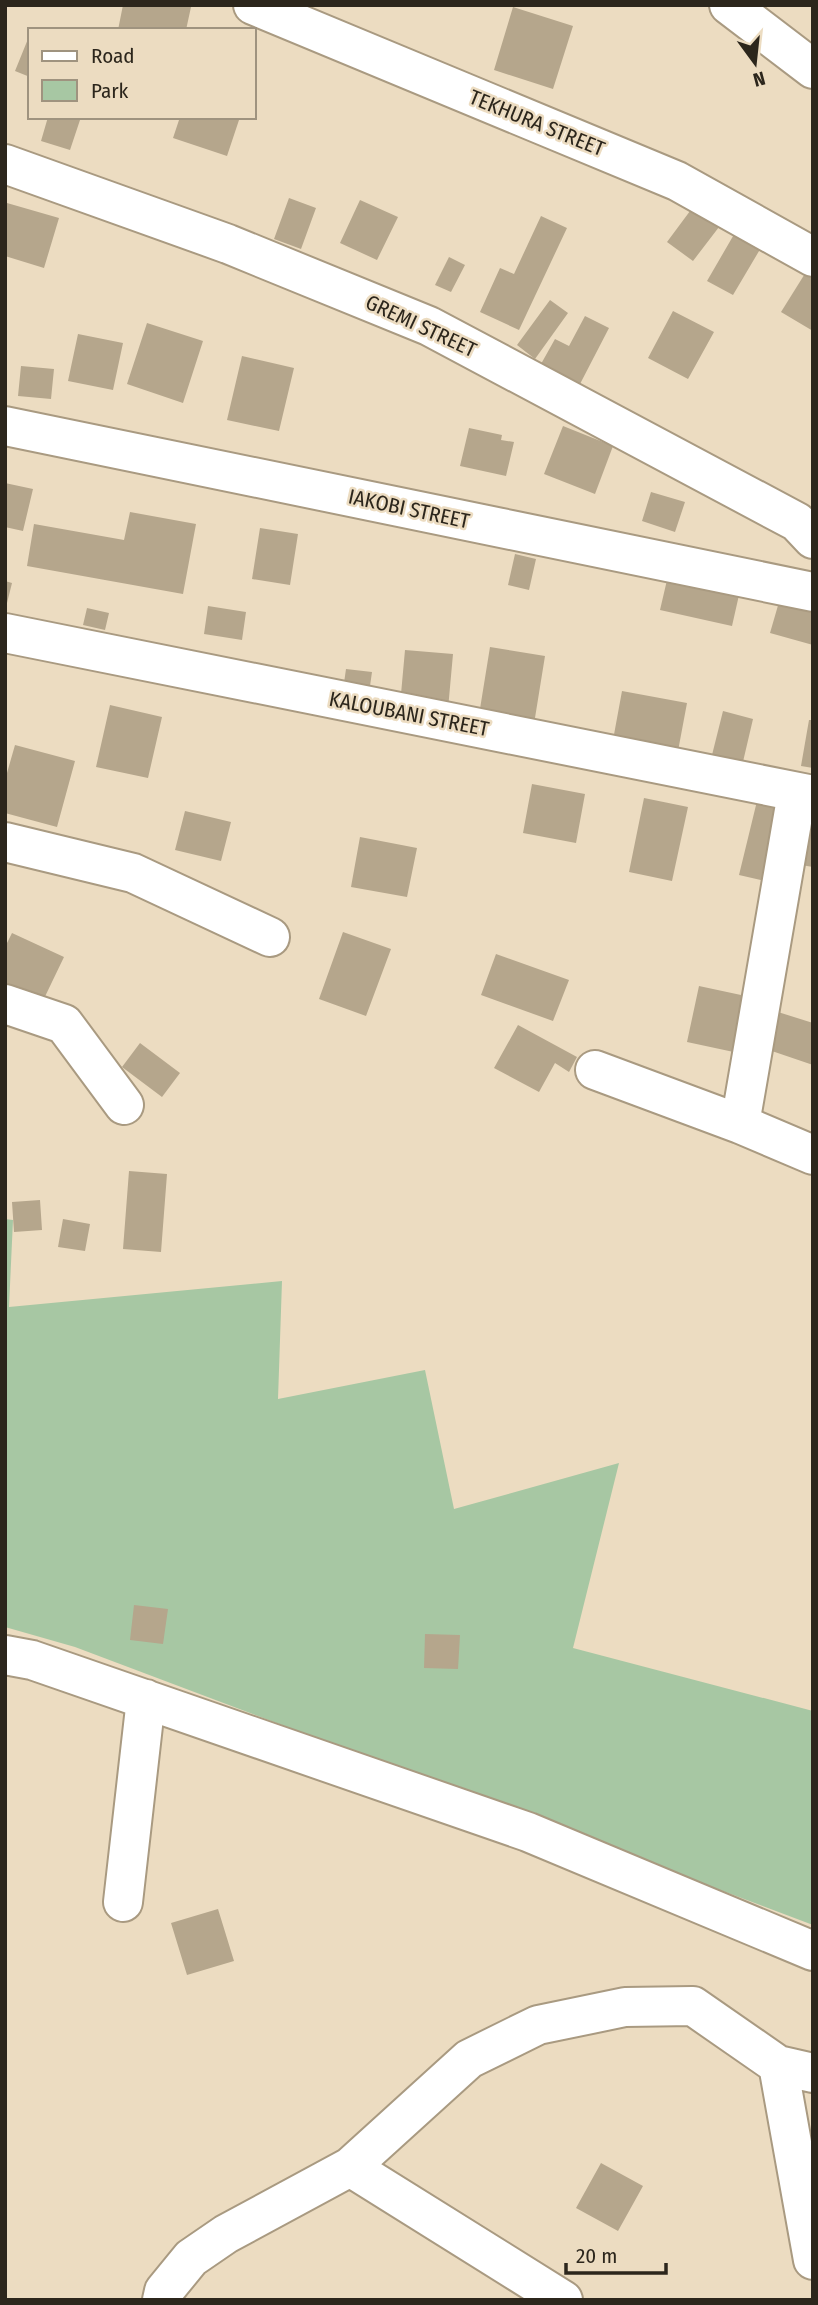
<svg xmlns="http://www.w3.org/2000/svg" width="818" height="2305" font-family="'Fira Sans Condensed',sans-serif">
<rect width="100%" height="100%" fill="#ecdcc1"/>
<path fill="#a7c7a3" d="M5 1219 13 1220 9 1307 282 1281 278 1399 425 1370 454 1509 619 1463 573 1648 813 1711V1925L75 1647 5 1627Z"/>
<path fill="#b5a68c" d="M123 5H181L191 7 186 30H118Z
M513 7 573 26 553 89 494 70Z
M30 34V77L15 71Z
M48 117H81L70 150 41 141Z
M180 117H240L227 156 173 138Z
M289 198 316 208 301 249 274 239Z
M360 200 398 217 377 260 340 243Z
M7 203 59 218 44 268 5 256Z
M693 207 719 227 693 261 667 242Z
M541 216 567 228 519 330 480 312 500 268 514 274Z
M736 231 762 246 733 295 707 281Z
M449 257 465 265 451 292 435 285Z
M806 272 813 276V331L781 312Z
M550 300 568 313 535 359 517 345Z
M673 311 714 332 688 379 648 358Z
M585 316 609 328 580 384 541 364 555 339 569 346Z
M147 323 203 341 183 403 127 384Z
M78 334 123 343 113 390 68 381Z
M242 356 294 368 279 431 227 420Z
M21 366 54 369 51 399 18 396Z
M563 426 613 446 595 494 544 474Z
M469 428 502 435 501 440 514 442 506 476 460 466Z
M5 483 33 489 23 531 5 527Z
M651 492 685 502 675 532 642 521Z
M130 512 196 524 183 594 27 566 34 524 124 540Z
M260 528 298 534 290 585 252 579Z
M515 554 536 559 529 590 508 585Z
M667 580 739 595 732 626 660 610Z
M5 581 12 583 6 607H5Z
M779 602 813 611V645L770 633Z
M208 606 246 612 242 640 204 634Z
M87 608 109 613 105 630 83 625Z
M490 647 545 656 534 724 479 715Z
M405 650 453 654 448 709 400 705Z
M346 669 372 672 370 686 344 683Z
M622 691 687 703 678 751 613 740Z
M110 705 162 717 148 778 96 767Z
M723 711 753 719 742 766 711 759Z
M809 720H813V768L801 766Z
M15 745 75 761 57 827 5 813V780Z
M532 784 585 794 576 843 523 833Z
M644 798 688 807 672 881 629 872Z
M757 801 787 809 769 882 739 875Z
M185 811 231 822 221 861 175 850Z
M813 814V867L795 864Z
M360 837 417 848 407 897 351 887Z
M343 932 391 949 366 1016 319 999Z
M12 933 64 957 39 1009 5 993V947Z
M496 954 569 980 553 1021 481 995Z
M699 986 755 998 743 1054 687 1042Z
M778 1012 813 1023V1065L766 1049Z
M518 1025 577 1057 569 1072 555 1063 539 1092 494 1068Z
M140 1043 180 1073 162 1097 122 1067Z
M129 1171 167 1174 161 1252 123 1249Z
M40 1200 42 1230 14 1232 12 1202Z
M63 1219 90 1224 85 1251 58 1247Z
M134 1605 168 1609 163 1644 130 1640Z
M425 1634 460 1635 458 1669 424 1668Z
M218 1909 234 1961 187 1975 171 1923Z
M601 2163 643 2186 618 2231 576 2208Z"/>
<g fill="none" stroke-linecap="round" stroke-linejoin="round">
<defs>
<path id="minor" d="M253 5 677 181 813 257
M729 5 813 69
M5 164 228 244 429 326 797 522 813 539
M5 426 813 592
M5 633 813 795
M5 842 133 873 270 937
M5 1004 64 1024 124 1105
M595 1070 740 1124 813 1155
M740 1124 797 793
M5 1655 32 1660 528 1832 813 1951
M123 1902 146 1699
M778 2065 813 2260
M350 2167 563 2300
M162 2300 164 2291 191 2258 226 2234 350 2167 469 2059 538 2025 625 2007 693 2006 778 2065 813 2073"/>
</defs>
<use href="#minor" stroke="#a99a81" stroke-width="42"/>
<use href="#minor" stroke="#fff" stroke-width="38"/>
</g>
<g text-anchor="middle" stroke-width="5" stroke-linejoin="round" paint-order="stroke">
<g font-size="21" fill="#2c261c" stroke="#ecdcc1">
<text transform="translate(537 123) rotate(22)" y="7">TEKHURA STREET</text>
<text transform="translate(421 326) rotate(25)" y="7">GREMI STREET</text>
<text transform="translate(409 509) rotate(12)" y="7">IAKOBI STREET</text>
<text transform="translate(409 714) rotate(11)" y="7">KALOUBANI STREET</text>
</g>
</g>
<rect width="818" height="2305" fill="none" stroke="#2c261c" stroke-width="14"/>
<rect x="28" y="28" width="228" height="91" fill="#ecdcc1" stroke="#9f937f" stroke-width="2"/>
<rect x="42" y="51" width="35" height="10" fill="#ffffff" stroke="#9f937f" stroke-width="2"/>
<text x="91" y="63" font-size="21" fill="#2c261c">Road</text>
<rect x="42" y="80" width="35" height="21" fill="#a7c7a3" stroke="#9f937f" stroke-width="2"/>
<text x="91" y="98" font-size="21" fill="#2c261c">Park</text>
<g transform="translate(755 63) rotate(165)" stroke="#ecdcc1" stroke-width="5" paint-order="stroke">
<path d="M0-5L12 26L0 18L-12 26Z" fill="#2c261c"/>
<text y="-10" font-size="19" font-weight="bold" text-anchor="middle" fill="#2c261c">N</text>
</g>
<path d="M566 2263v10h100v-10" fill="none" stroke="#2c261c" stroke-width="3.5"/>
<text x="576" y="2263" font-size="21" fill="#2c261c" stroke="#ecdcc1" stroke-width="5" paint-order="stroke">20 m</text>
</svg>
